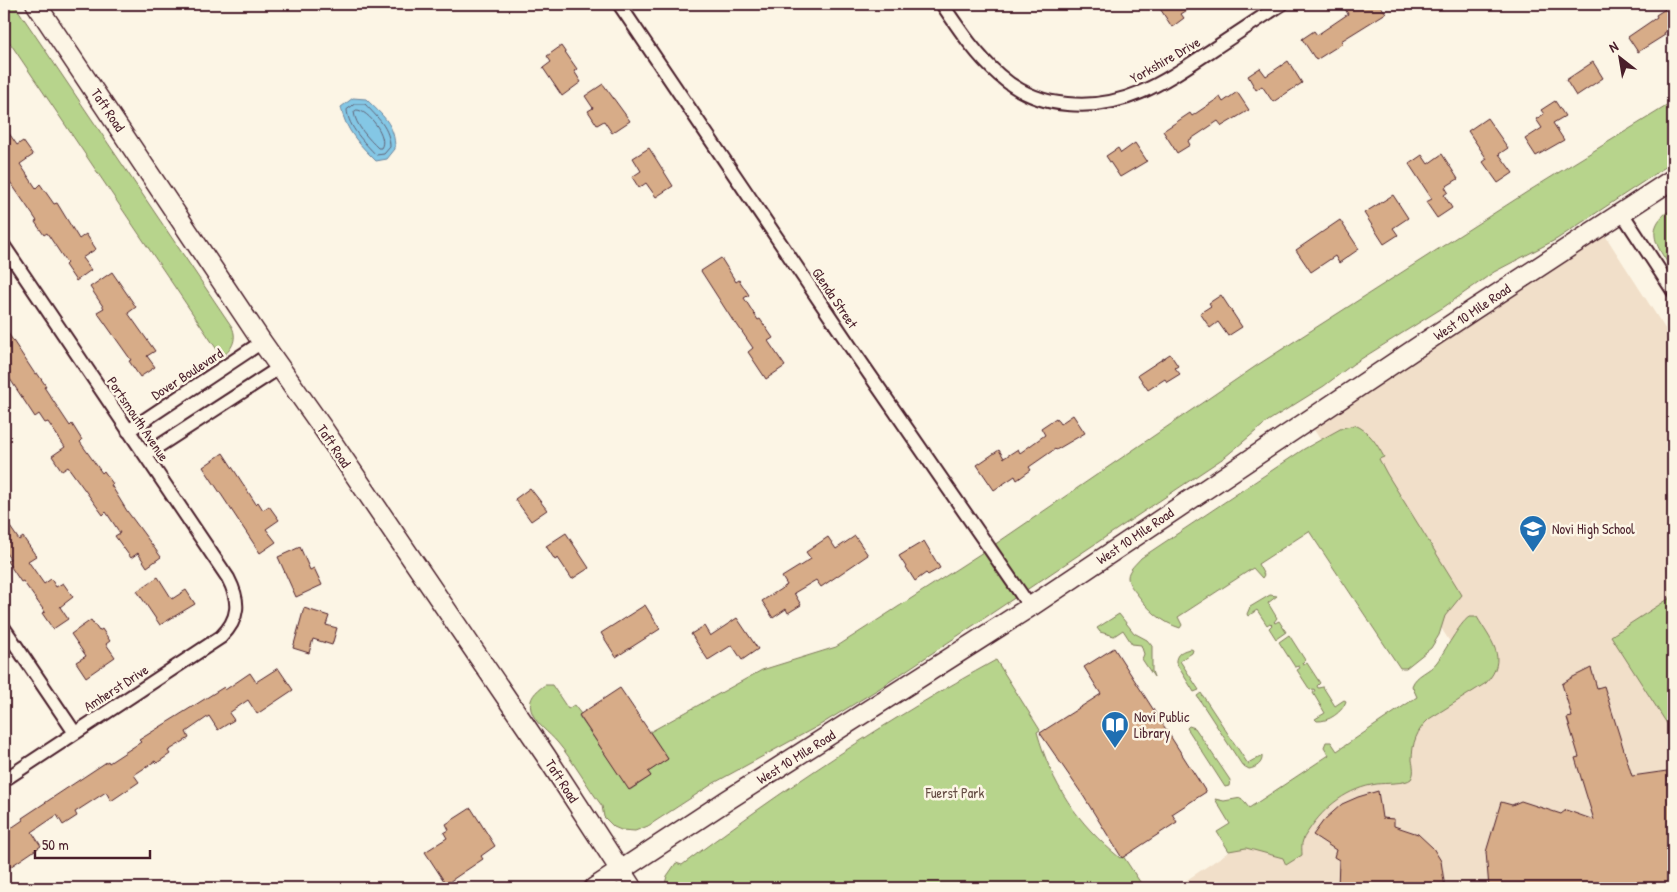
<svg xmlns="http://www.w3.org/2000/svg" width="1677" height="892" font-family="'Patrick Hand',sans-serif">
<rect width="100%" height="100%" fill="#fcf5e5"/>
<filter id="ink" filterUnits="userSpaceOnUse"><feTurbulence type="fractalNoise" baseFrequency=".02" numOctaves="2"/><feDisplacementMap in="SourceGraphic" scale="10" xChannelSelector="R" yChannelSelector="G"/><feConvolveMatrix kernelMatrix="1 2 1 2 8 2 1 2 1" color-interpolation-filters="sRGB"/></filter>
<g filter="url(#ink)">
<path fill="#f1dfc9" d="M1601 229 1673 341V888H1175L1477 684 1309 422Z"/>
<path fill="#b7d48c" stroke="#807a5c" d="M4 4H14L232 327C238 340 231 350 222 357L4 34Z
M1673 102V162L1557 239 1494 272 1444 307 1353 364 1324 386 1268 421 1225 457 880 688 820 725 714 783 648 826 635 831 621 830 614 827 604 817 602 806C587 786 574 762 558 743 549 732 535 724 531 710 528 698 536 691 545 685H552L568 709 574 705 581 714 579 716 630 790 651 776 648 772 668 759 650 732 762 670 836 647 997 543 1256 366 1527 192Z
M1673 208V271C1658 248 1641 228 1673 208Z
M1355 425C1369 431 1377 444 1384 457L1379 459 1387 474 1462 595 1445 616 1439 635 1431 648 1406 668H1400L1309 531 1258 564 1264 575 1262 578 1253 568 1178 617 1182 625 1180 628C1161 622 1149 610 1137 594 1134 590 1128 584 1128 577 1128 570 1137 563 1141 558L1304 449 1342 428Z
M1270 595 1277 596 1268 603 1277 618 1274 622 1275 623 1279 621 1286 632 1276 639 1269 628 1272 625 1270 623 1267 625 1257 610 1248 616 1247 614 1250 607Z
M1673 596V733L1611 636Z
M1119 614 1134 633 1147 640 1152 646V671L1154 677 1142 659 1144 654 1141 645 1132 644 1123 630 1114 636 1100 632 1097 628Z
M1469 617H1477C1491 641 1509 658 1486 683L1429 719C1417 730 1412 743 1412 760 1413 766 1415 773 1411 779 1406 784 1384 783 1377 784 1348 788 1325 806 1309 830 1307 833 1304 837 1303 840 1301 844 1302 851 1302 855L1286 865 1283 858 1246 848 1229 851 1217 832 1230 824 1215 799 1224 801 1241 798 1249 808 1329 755 1324 747 1326 742H1331L1337 751 1417 697 1412 686C1416 674 1430 672 1437 662 1445 651 1459 624 1469 617Z
M1289 635 1305 660 1302 663 1303 665 1307 663 1320 683 1317 686 1318 688 1323 687 1335 706 1344 700 1346 701C1343 712 1328 722 1317 721L1315 719 1325 713 1313 693 1315 690 1313 689 1310 690 1297 670 1300 668 1299 666 1295 667 1279 642Z
M1191 649 1193 650 1192 653 1180 661 1199 690 1194 692 1176 663C1175 654 1183 650 1191 649Z
M996 660 1040 730 1037 732C1052 785 1077 823 1120 858L1123 856 1144 888H664L667 876 676 863 682 865C782 790 887 720 996 660Z
M1201 693 1248 764 1262 756C1263 763 1256 768 1249 769L1242 765 1197 696Z
M1189 726 1195 728 1230 780 1229 786 1225 787 1187 728Z"/>
<path fill="#84c7e5" stroke="#6d849b" d="M353 98 366 99C383 116 395 124 395 149L387 159 376 161C360 145 345 130 341 107Z"/>
<g fill="none" stroke-linecap="round" stroke-linejoin="round">
<path stroke="#616275" stroke-width="1" d="M355 104H365C377 117 390 128 390 147L384 154 376 155C365 143 348 127 347 110Z
M357 110C368 110 389 137 381 148H378C369 139 355 125 354 112Z"/>
</g>
<path fill="#d7ac88" stroke="#4a1f2b" d="M1157 4H1197L1181 14 1184 18 1172 27Z
M1353 4H1379L1386 13 1341 41 1343 43 1316 60 1302 39 1314 31 1317 35 1348 14 1345 9Z
M1673 4V27L1664 33 1665 35 1638 52 1628 37 1650 22 1657 17 1656 15Z
M561 46 577 69 574 71 581 82 562 96 543 68 551 62 547 56Z
M1288 61 1302 83 1273 102 1262 86 1256 90 1248 76 1260 68 1266 76Z
M1593 62 1603 78 1576 96 1566 80Z
M603 84 630 121 612 133 604 121 597 125 588 111 593 108 585 96Z
M1237 92 1249 110 1222 126 1218 121 1188 141 1190 145 1177 153 1163 131 1190 113 1192 116 1220 97 1223 102Z
M1555 101 1565 116 1553 123 1564 140 1536 156 1525 139 1542 128 1536 119 1544 114 1541 110Z
M1487 118 1508 148 1499 154 1513 173 1498 183 1483 162 1487 159 1468 131Z
M4 126 17 145 23 141 33 155 20 164 36 188 40 184 54 204 57 203 79 239 86 234 96 249 82 258 91 270 76 281 65 265 67 263 47 233 44 235 35 222 37 221 4 173Z
M1135 143 1147 161 1120 177 1106 156 1118 148 1121 153Z
M649 148 673 186 656 197 646 183 639 188 632 177 641 171 633 158Z
M1442 154 1458 179 1445 187 1448 192 1444 195 1452 208 1437 218 1426 202 1432 199 1409 164 1422 155 1428 164Z
M1393 195 1408 218 1393 228 1398 235 1384 244 1364 213Z
M1340 220 1359 249 1339 263 1335 256 1311 272 1296 250Z
M721 258 736 282 739 280 749 295 744 298 758 320 760 319 773 338 768 341 785 366 766 379 748 352 753 348 736 323 735 324 701 271Z
M112 272 136 307 128 313 155 351 147 356 155 367 140 377 129 361 131 360 97 312 104 308 90 287Z
M1221 295 1242 327 1228 336 1218 322 1210 328 1200 313 1211 306 1209 303Z
M4 327 35 374 37 373 46 386 44 387 70 426 72 424 82 440 80 442 102 473 104 471 113 484 111 485 127 511 161 557 147 567 138 553 131 558 115 536 120 533 106 512 103 515 68 467 62 471 52 456 65 447 48 422 45 423 39 414 35 417 4 370Z
M1170 354 1178 366 1175 368 1180 374 1167 382 1165 379 1148 390 1138 375Z
M1073 415 1085 433 1056 450 1055 449 1029 467 1031 470 1017 480 1015 476 994 490 977 465 999 450 1004 458 1018 449 1020 453 1045 435 1041 428 1056 418 1060 424Z
M223 453 256 504 258 502 263 510 269 506 279 520 266 529 276 542 260 553 203 467Z
M530 488 547 510 531 521 515 499Z
M4 518 19 540 23 537 36 556 28 561 44 584 51 579 56 587 63 583 73 597 60 607 68 619 53 629 42 613 45 612 23 581 21 582 7 561 10 559 4 550Z
M566 533 589 568 572 579 558 558 555 560 546 546Z
M855 536 868 555 821 587 816 580 794 593 801 605 788 613 786 609 773 618 762 601 787 585 782 577 811 559 806 552 828 537 836 549Z
M924 541 940 568 928 575 926 573 915 581 899 556Z
M300 547 310 570 314 568 322 585 296 597 278 557Z
M158 577 172 599 186 590 195 604 160 625 137 591Z
M645 605 660 629 616 657 601 633Z
M304 608 329 616 326 625 337 628 332 645 313 639 309 653 293 648Z
M737 618 758 649 742 660 732 645 708 660 691 634 704 626 710 636Z
M91 620 99 631 102 629 110 641 106 644 115 657 86 677 76 662 86 656 71 634Z
M1114 648 1206 792 1172 814 1177 822 1122 858 1084 797 1040 733 1101 694 1084 667Z
M278 668 293 690 257 714 248 700 229 713 234 720 218 730 209 716 186 732 189 738 168 751 170 754 157 763 155 761 134 775 139 782 111 801 106 792 75 812 77 816 63 825 57 815 32 832 41 846 4 871V833L23 820 22 818 108 761 109 763 141 742 139 740 224 687 225 690 250 673 256 682Z
M1591 668 1597 688 1604 686 1632 776 1667 771 1668 781H1673V888H1489L1486 852 1501 802 1512 805 1521 801 1561 814 1566 810 1594 820 1575 758 1579 757 1567 718 1572 717 1562 684 1571 678Z
M620 688 668 759 648 772 651 776 629 790 579 715Z
M1378 791 1382 818 1394 819V826L1418 834 1433 848 1441 861 1445 888H1338L1339 860 1334 857 1336 850 1313 835 1324 820 1342 804 1358 797Z
M471 808 495 846 481 856 483 859 446 884 425 852 447 838 444 833 449 830 446 824Z"/>
<g fill="none" stroke-linecap="round" stroke-linejoin="round">
<defs>
<path id="street" d="M619 4 852 349 1030 607
M942 4C959 29 976 55 999 75 1018 92 1041 102 1067 104 1124 110 1164 82 1209 52 1233 36 1257 20 1282 4
M1622 213 1673 291
M4 246 228 578C240 601 240 618 221 637L4 780
M128 431 262 342
M145 455 279 368
M4 628 75 733"/>
<path id="secondary" d="M36 4 262 342 322 427 546 756 632 888
M594 888 726 801 1030 607 1473 310 1673 179"/>
</defs>
<use href="#street" stroke="#4a1f2b" stroke-width="16"/>
<use href="#secondary" stroke="#4a1f2b" stroke-width="22"/>
<use href="#street" stroke="#fcf5e5" stroke-width="12"/>
<use href="#secondary" stroke="#fcf5e5" stroke-width="19"/>
</g>
</g>
<defs>
<symbol id="school-pin" viewBox="-11 -11 22 30"><path d="M0 17L-7.5 6A9.5 9.5 0 1 1 7.5 6Z" fill="#1f6fb2" stroke="#fcf5e5"/><path d="M0-5L7-2L0 1L-7-2ZM-4 1L0 2.5L4 1V4Q0 6-4 4Z" fill="#fff"/></symbol>
<symbol id="library-pin" viewBox="-11 -11 22 30"><path d="M0 17L-7.5 6A9.5 9.5 0 1 1 7.5 6Z" fill="#1f6fb2" stroke="#fcf5e5"/><path d="M-6-4Q-3-5.5-.7-3.5V5Q-3 3-6 4ZM6-4Q3-5.5 .7-3.5V5Q3 3 6 4Z" fill="#fff"/></symbol>
</defs>
<g fill-rule="evenodd">
<use href="#school-pin" x="1517" y="513" width="32" height="43"/>
<use href="#library-pin" x="1099" y="709" width="32" height="43"/>
</g>
<g text-anchor="middle" stroke-width="5" stroke-linejoin="round" paint-order="stroke">
<g font-size="14" fill="#4a1f2b" stroke="#fcf5e5">
<text transform="translate(1165 60) rotate(-30)" y="5">Yorkshire Drive</text>
<text transform="translate(108 110) rotate(56)" y="5">Taft Road</text>
<text transform="translate(835 298) rotate(56)" y="5">Glenda Street</text>
<text transform="translate(1472 312) rotate(-34)" y="5">West 10 Mile Road</text>
<text transform="translate(187 374) rotate(-33)" y="5">Dover Boulevard</text>
<text transform="translate(138 419) rotate(56)" y="5">Portsmouth Avenue</text>
<text transform="translate(334 446) rotate(56)" y="5">Taft Road</text>
<text transform="translate(1135 536) rotate(-34)" y="5">West 10 Mile Road</text>
<text transform="translate(116 688) rotate(-33)" y="5">Amherst Drive</text>
<text transform="translate(796 757) rotate(-32)" y="5">West 10 Mile Road</text>
<text transform="translate(562 781) rotate(57)" y="5">Taft Road</text>
</g>
<g font-size="14" fill="#4a1f2b" stroke="#fcf5e5" text-anchor="start">
<text x="1552" y="534">Novi High School</text>
<text x="1134" y="722">Novi Public<tspan x="1134" dy="16">Library</tspan></text>
</g>
<g font-size="14" fill="#654c43" stroke="#fcf5e5">
<text x="955" y="798">Fuerst Park</text>
</g>
</g>
<rect width="1677" height="892" fill="none" stroke="#fcf5e5" stroke-width="20"/>
<rect x="10" y="10" width="1657" height="872" fill="none" stroke="#4a1f2b" stroke-width="2" filter="url(#ink)"/>
<g transform="translate(1620 58) rotate(329)" stroke="#fcf5e5" stroke-width="4" paint-order="stroke">
<path d="M0-4L9 19L0 12L-9 19Z" fill="#4a1f2b"/>
<text y="-8" font-size="14" font-weight="bold" text-anchor="middle" fill="#4a1f2b">N</text>
</g>
<path d="M35 850v8h115v-8" fill="none" stroke="#4a1f2b" stroke-width="2.5"/>
<text x="42" y="850" font-size="15" fill="#4a1f2b" stroke="#fcf5e5" stroke-width="4" paint-order="stroke">50 m</text>
</svg>
